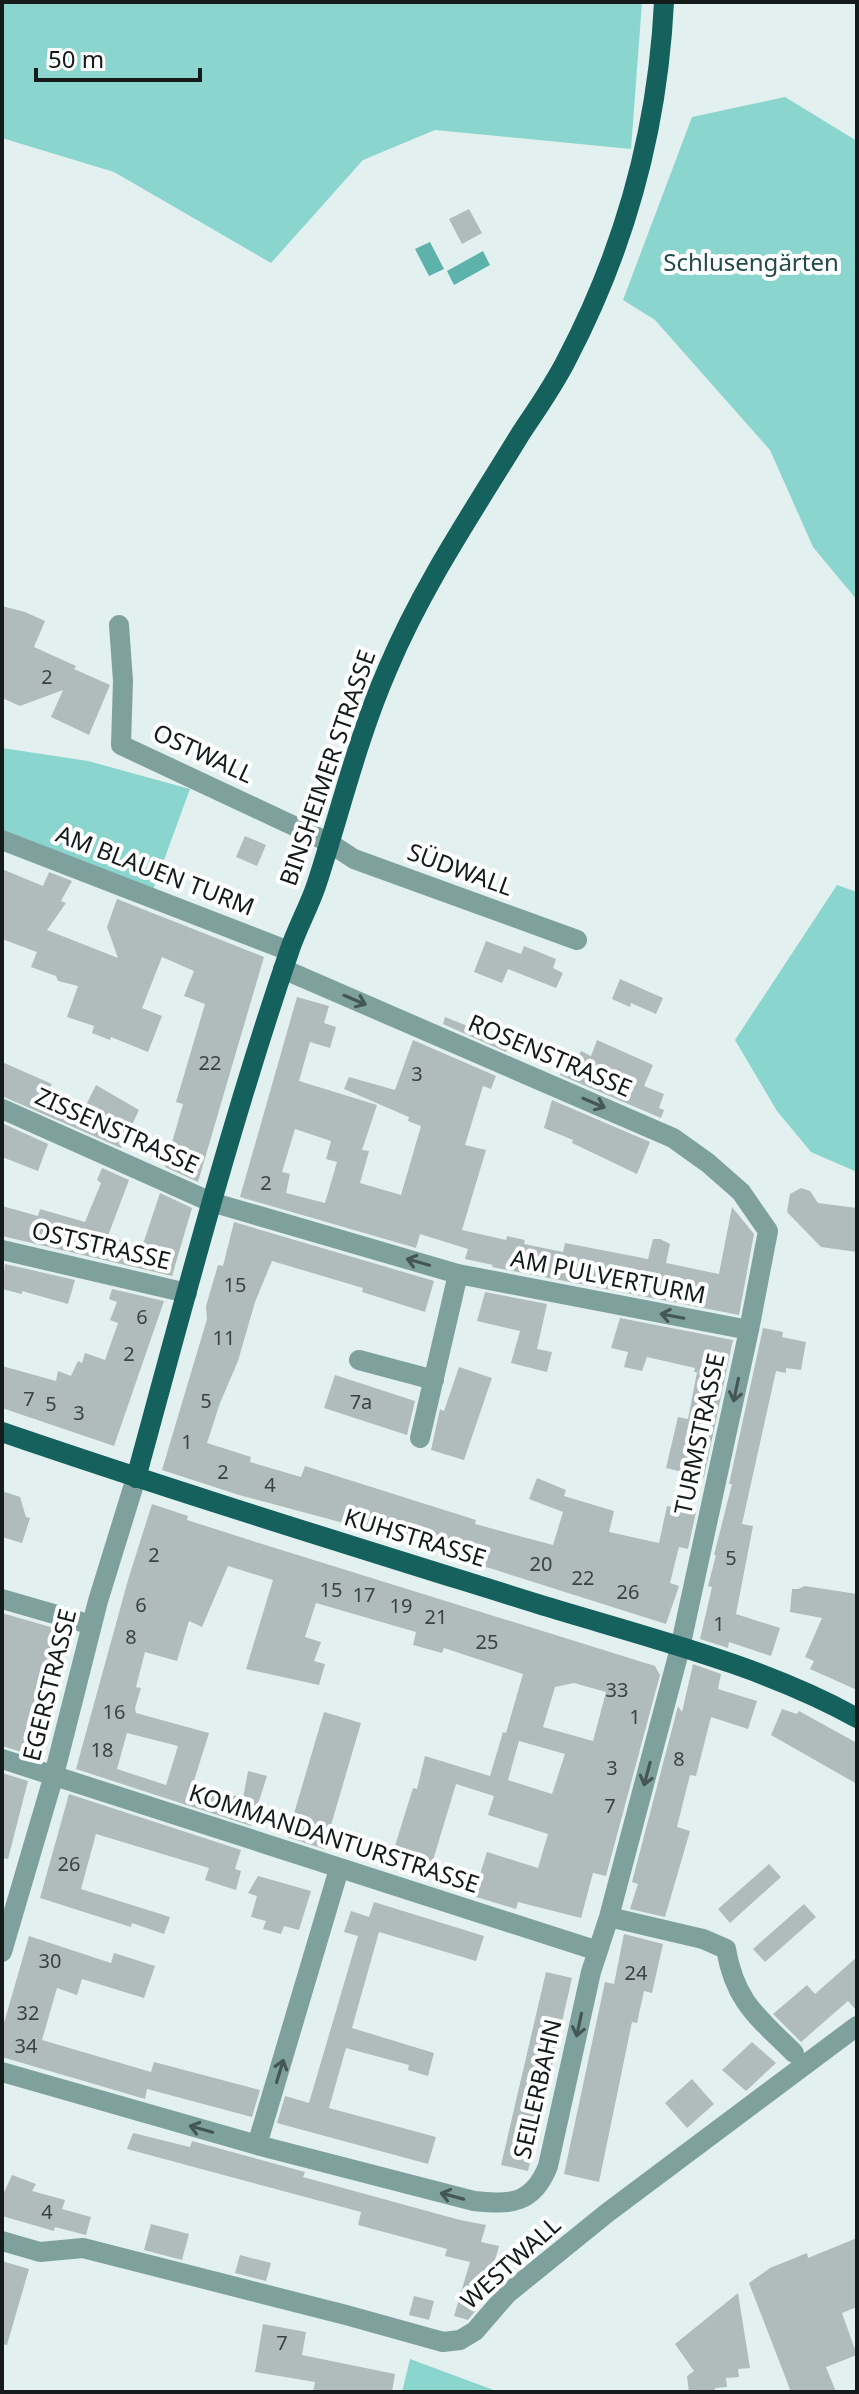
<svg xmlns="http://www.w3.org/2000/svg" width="859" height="2394" font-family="'Noto Sans',sans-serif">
<rect width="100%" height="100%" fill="#e2f1ef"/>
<path fill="#8bd5cf" d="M2 2H642L631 149 435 130 363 160 271 263 114 172 2 138Z
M785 97 857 141V600L813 547 770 450 655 320 623 300 692 117Z
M2 748 88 761 190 789 153 890 2 834Z
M837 885 857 892V1172L811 1152 777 1111 735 1040Z
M410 2359 499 2392H402Z"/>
<path fill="#5eb2ac" d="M430 242 444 269 429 276 415 249Z
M483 251 490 265 454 285 447 271Z"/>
<path fill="#afbcbb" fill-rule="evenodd" d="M469 209 482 233 462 244 449 219Z
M2 606 25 612 45 621 34 647 76 666 74 669 110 685 89 735 51 717 63 690 20 706 2 698Z
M245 836 266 845 257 866 236 857Z
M2 869 43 886 49 872 72 881 61 901 66 903 47 930 118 958 107 927 117 899 264 957 198 1182 165 1167 183 1104 176 1102 205 1004 184 996 194 971 162 957 142 1008 162 1016 148 1052 111 1037 110 1040 92 1033 94 1026 67 1017 78 986 58 981 56 976 31 967 37 952 2 939Z
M486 941 521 954 524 946 556 959 553 968 563 973 556 988 508 969 502 983 474 972Z
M620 979 663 998 656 1014 631 1003 630 1007 612 999Z
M297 997 329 1006 324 1023 336 1027 330 1048 310 1042 299 1081 377 1105 362 1150 369 1151 360 1183 401 1195 421 1126 408 1121 409 1117 344 1089 349 1077 395 1090 413 1040 496 1076 491 1089 483 1086 465 1145 486 1150 462 1230 506 1240 507 1236 525 1240 524 1244 563 1252 565 1243 648 1259 653 1239H660L670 1244 666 1263 719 1274 732 1207 754 1234 739 1315 492 1267 493 1265 465 1259 468 1249 420 1234 416 1248 240 1197ZM295 1129 331 1141 326 1159 337 1162 325 1203 286 1193 290 1174 282 1172Z
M445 1017 510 1043 506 1052 443 1024Z
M597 1040 653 1065 644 1086 664 1094 659 1108 664 1110 661 1118 560 1075 571 1052 579 1055 581 1051 591 1056Z
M2 1062 52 1084 49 1089 86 1105 96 1085 139 1110 121 1148 2 1096Z
M552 1100 650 1142 637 1174 572 1143 573 1140 544 1128Z
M2 1123 48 1144 38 1171 2 1157Z
M102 1168 129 1180 108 1236 142 1247 160 1193 192 1208 172 1276 2 1236V1206L38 1216 40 1209 85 1222 101 1183 97 1180Z
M801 1188 810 1191 818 1203 857 1208V1252L821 1247 787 1212 790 1194Z
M234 1222 434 1281 425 1312 362 1292 363 1288 272 1261 255 1302 238 1361 220 1403 207 1443 251 1457 250 1462 301 1477 305 1466 476 1520 475 1524 553 1545 563 1512 529 1499 537 1478 566 1490 564 1496 614 1511 609 1532 659 1543 667 1506 696 1512 688 1549 679 1547 670 1583 679 1586 666 1624 366 1529 239 1495 162 1470 207 1319 206 1306 218 1265 223 1266Z
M5 1264 75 1280 68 1304 22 1291V1294L2 1289Z
M112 1289 164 1301 114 1446 2 1408V1366L56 1381 58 1371 71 1376 78 1361 82 1363 85 1353 105 1360 118 1323 110 1320 117 1302 109 1299Z
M485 1292 547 1304 537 1349 552 1352 547 1372 511 1363 520 1331 477 1321Z
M620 1318 733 1340 704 1477 666 1468 678 1417 688 1419 697 1372H694L695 1368 647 1357 642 1371 624 1367 628 1352 611 1348Z
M763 1328 783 1332 782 1337 806 1342 801 1370 786 1368V1373L776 1371 742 1524 753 1526 736 1614 780 1628 771 1656 729 1642 728 1648 700 1639 712 1587 708 1586 716 1555H714L732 1484H729Z
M459 1367 492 1378 464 1460 431 1450 440 1409 444 1411Z
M335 1375 415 1401 407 1435 324 1408Z
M2 1491 20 1497 26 1517 30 1518 22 1543 2 1537Z
M152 1504 188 1516 187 1520 259 1543 655 1666 660 1675 606 1876 593 1873 581 1918 518 1902 516 1909 473 1896 487 1852 538 1868 548 1834 488 1815 494 1796 456 1784 428 1877 389 1865 413 1788 417 1789 425 1756 490 1776 503 1732 506 1733 523 1674 444 1648 442 1653 413 1645 416 1632 316 1603 305 1637 321 1642 314 1661 325 1664 319 1685 246 1669 273 1580 228 1566 202 1627 189 1621 177 1661 145 1652 136 1687 141 1688 135 1708 136 1713 209 1733 193 1784 243 1798 248 1771 267 1776 251 1826 76 1769 128 1580ZM574 1683 606 1692 593 1741 543 1727 555 1687ZM127 1733 178 1746 166 1785 117 1769ZM519 1741 565 1754 552 1794 508 1780Z
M805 1586 857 1594V1690L810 1669 814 1661 805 1657 822 1618 790 1612 792 1589H798Z
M2 1613 71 1633 35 1756 2 1746Z
M693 1664 721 1674 718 1689 757 1701 748 1729 711 1717 696 1776 690 1775 677 1827 690 1831 665 1917 630 1909 638 1884 632 1882 678 1706 682 1712Z
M782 1709 797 1714 799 1711 857 1743V1784L771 1735Z
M324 1712 361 1723 324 1849 287 1837Z
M2 1773 28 1781 8 1859 2 1858Z
M69 1794 241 1850 235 1869 241 1871 236 1890 205 1880 209 1868 96 1834 81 1889 170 1917 164 1934 132 1923 131 1927 40 1898Z
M769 1864 781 1877 730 1923 718 1909Z
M258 1876 311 1891 299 1930 284 1926 281 1934 263 1929 266 1921 251 1917 257 1896 248 1893Z
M374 1902 484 1936 476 1961 379 1932 352 2028 434 2053 428 2076 408 2070 409 2065 346 2048 329 2108 436 2137 428 2164 277 2123 285 2096 309 2103 358 1936 344 1932 351 1911 369 1917Z
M804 1904 816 1917 765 1962 753 1949Z
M624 1934 663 1944 652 1993 644 1991 637 2023 632 2022 599 2182 564 2174 605 1982 614 1984Z
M29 1936 111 1963 114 1953 155 1966 144 1998 82 1979 77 1995 57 1988 42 2040 151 2072 154 2062 260 2090 252 2117 147 2089 145 2099 2 2057V2030Z
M857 1957V2011L848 2001 801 2042 773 2014 807 1985 815 1994Z
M546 1972 572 1978 528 2171 501 2165Z
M752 2042 776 2063 746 2091 722 2070Z
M692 2079 714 2104 687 2128 665 2103Z
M133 2133 190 2147 192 2141 305 2172 303 2177 460 2220 486 2225 481 2242 499 2246 493 2267 489 2266 477 2309 468 2320 454 2316 470 2262 445 2256 447 2249 358 2225 361 2212 127 2149Z
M12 2175 36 2184 32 2191 65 2200 62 2209 91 2217 86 2235 55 2227 54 2231 2 2216V2197Z
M151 2224 189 2234 182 2260 144 2250Z
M857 2238V2307L842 2313 857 2355 826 2367 836 2392H791L749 2283 770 2268 807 2253 808 2258Z
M240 2255 271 2263 266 2281 235 2273Z
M2 2261 29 2269 7 2345 2 2344Z
M738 2293 750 2368 738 2369 739 2377 726 2378 727 2387 715 2388V2392H689L687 2376 694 2371 675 2344Z
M414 2296 434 2301 429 2320 409 2315Z
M263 2324 306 2332 302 2355 395 2374 392 2392H313L315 2382 255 2372Z"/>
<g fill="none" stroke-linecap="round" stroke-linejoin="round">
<path stroke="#7fa19e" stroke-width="20" d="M119 625 123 681 121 745 328 842 354 859 577 940
M2 840 289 951
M2 1109 211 1202 458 1274 749 1330
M2 1250 187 1293
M359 1360 434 1380
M420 1438 458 1274
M2 1599 92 1625
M2 1759 598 1951
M609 1917 703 1939 726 1949C735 2002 758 2017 794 2053
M2 1952 54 1775 98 1601 136 1478
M2 2072 257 2145 474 2201C511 2205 533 2204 548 2166L591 1972 609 1917 680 1648 749 1330 768 1231 741 1192 708 1163 673 1138 283 969
M257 2145 339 1869
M2 2241 40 2252 83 2248 346 2315 443 2342 460 2340 475 2331 507 2294 607 2213 857 2026"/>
<path stroke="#15615d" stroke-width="20" d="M2 1432C180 1493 359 1548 538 1604 642 1636 763 1665 857 1718
M136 1478C184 1302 230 1125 289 952 296 930 308 909 316 886 340 813 357 739 388 668 423 585 474 510 521 433 537 409 554 385 567 359 625 248 658 127 664 2"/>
</g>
<defs><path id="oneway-shaft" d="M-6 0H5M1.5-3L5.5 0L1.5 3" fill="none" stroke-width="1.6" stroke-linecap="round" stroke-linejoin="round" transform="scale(2)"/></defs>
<g stroke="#455755">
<use href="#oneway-shaft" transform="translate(355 1000) rotate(23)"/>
<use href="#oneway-shaft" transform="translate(594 1103) rotate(23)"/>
<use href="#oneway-shaft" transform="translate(418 1262) rotate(-164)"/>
<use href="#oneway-shaft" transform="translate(672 1316) rotate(-169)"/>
<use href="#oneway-shaft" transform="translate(736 1390) rotate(102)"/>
<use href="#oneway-shaft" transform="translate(647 1774) rotate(105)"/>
<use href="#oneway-shaft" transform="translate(579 2025) rotate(102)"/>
<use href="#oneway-shaft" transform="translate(280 2071) rotate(-73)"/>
<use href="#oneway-shaft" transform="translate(201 2129) rotate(-164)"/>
<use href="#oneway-shaft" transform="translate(452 2196) rotate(-165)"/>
</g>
<g text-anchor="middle" stroke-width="8" stroke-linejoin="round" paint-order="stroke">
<g font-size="20" fill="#3c4242">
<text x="47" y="684">2</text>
<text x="210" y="1070">22</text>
<text x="417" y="1081">3</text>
<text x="266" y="1190">2</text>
<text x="235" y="1292">15</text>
<text x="142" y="1324">6</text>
<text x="224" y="1345">11</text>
<text x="129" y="1361">2</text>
<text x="29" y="1406">7</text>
<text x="206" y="1408">5</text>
<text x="361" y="1409">7a</text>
<text x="51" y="1411">5</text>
<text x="79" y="1420">3</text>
<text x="187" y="1449">1</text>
<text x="223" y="1479">2</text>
<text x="270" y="1492">4</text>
<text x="154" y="1562">2</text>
<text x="731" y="1565">5</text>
<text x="541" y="1571">20</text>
<text x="583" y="1585">22</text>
<text x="331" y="1597">15</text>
<text x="628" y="1599">26</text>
<text x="364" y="1602">17</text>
<text x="141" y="1612">6</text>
<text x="401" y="1613">19</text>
<text x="436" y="1624">21</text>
<text x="719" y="1631">1</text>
<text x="131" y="1644">8</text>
<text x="487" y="1649">25</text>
<text x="617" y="1697">33</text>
<text x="114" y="1719">16</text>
<text x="635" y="1724">1</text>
<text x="102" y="1757">18</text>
<text x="679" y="1766">8</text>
<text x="612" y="1775">3</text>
<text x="610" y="1813">7</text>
<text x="69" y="1871">26</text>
<text x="50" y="1968">30</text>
<text x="636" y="1980">24</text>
<text x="28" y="2020">32</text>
<text x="26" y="2053">34</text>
<text x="47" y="2219">4</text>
<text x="282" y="2350">7</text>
</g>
<g font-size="24" fill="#234b48" stroke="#fff">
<text x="751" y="271">Schlusengärten</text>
</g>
<g font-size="24" fill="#151a1a" stroke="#fff">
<text transform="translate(203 754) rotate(25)" y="8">OSTWALL</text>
<text transform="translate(328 768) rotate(-71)" y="8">BINSHEIMER STRASSE</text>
<text transform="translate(460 870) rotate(20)" y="8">SÜDWALL</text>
<text transform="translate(155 871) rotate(21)" y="8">AM BLAUEN TURM</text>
<text transform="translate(550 1056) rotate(23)" y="8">ROSENSTRASSE</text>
<text transform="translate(117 1131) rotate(24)" y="8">ZISSENSTRASSE</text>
<text transform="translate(101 1246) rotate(13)" y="8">OSTSTRASSE</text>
<text transform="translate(608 1277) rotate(11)" y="8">AM PULVERTURM</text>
<text transform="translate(700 1434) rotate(-78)" y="8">TURMSTRASSE</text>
<text transform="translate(415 1538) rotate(17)" y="8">KUHSTRASSE</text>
<text transform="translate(50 1685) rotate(-76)" y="8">EGERSTRASSE</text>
<text transform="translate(334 1839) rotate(18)" y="8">KOMMANDANTURSTRASSE</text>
<text transform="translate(538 2089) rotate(-77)" y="8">SEILERBAHN</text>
<text transform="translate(511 2263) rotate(-42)" y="8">WESTWALL</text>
</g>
</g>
<rect width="859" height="2394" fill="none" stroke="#151a1a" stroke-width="8"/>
<path d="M36 68v12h164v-12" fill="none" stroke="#151a1a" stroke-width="4"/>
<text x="48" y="68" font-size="24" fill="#151a1a" stroke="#ffffff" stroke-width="6" paint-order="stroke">50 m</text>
</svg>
